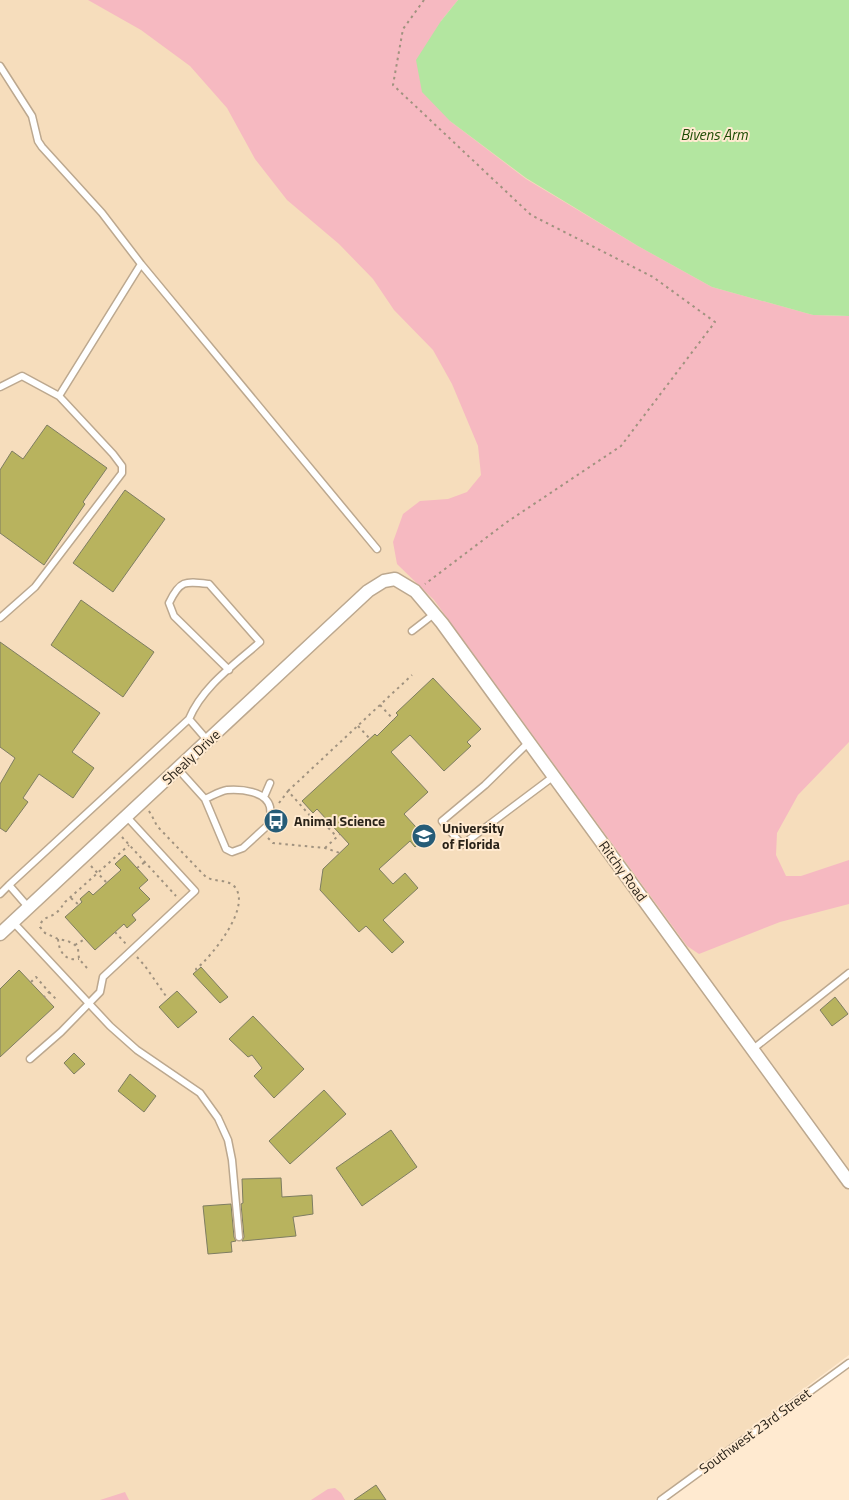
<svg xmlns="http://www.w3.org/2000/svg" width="849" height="1500" font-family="'Titillium Web',sans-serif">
<rect width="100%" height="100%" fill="#ffead0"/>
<path fill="#f6ddbc" d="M0 0H458L441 21 813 315 849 316V1355L655 1500H0Z"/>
<path fill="#f6b9c1" d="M88 0H458L441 21 450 121 526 179 638 246 712 287 813 315 849 316V742L798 795 777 833 776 855 786 876H801L849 860V904L780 922 699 954 687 946 434 600 397 564 393 542 403 514 420 501 448 499 467 492 481 475 478 446 452 384 433 350 394 310 373 279 339 244 287 200 255 159 227 108 190 66 141 30Z
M335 1488 341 1493 345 1500H311L328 1489Z
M125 1492 129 1500H100Z"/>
<path fill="#b3e6a0" d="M458 0H849V316L813 315 712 287 638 246 526 178 450 121 422 92 416 60 441 21Z"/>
<path fill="#b8b35e" stroke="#7e7d61" d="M47 425 107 468 83 502 85 504 44 565 0 533V470L12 451 23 459Z
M125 490 165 519 113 592 73 563Z
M81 600 154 652 123 697 51 645Z
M0 642 100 713 72 752 94 768 73 798 39 774 23 798 28 802 6 832 0 828V784L15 758 0 747Z
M433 678 481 729 467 742 471 746 444 771 410 735 391 752 428 792 404 814 426 838 415 847 410 841 379 869 393 884 405 873 418 888 383 920 404 942 392 953 366 926 359 932 320 890 323 869 349 844 317 809 313 813 302 801 375 734 377 736 398 715 396 713Z
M125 855 148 880 139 888 150 899 132 915 136 920 127 928 124 924 95 950 65 917 82 902 80 899 89 891 93 895 121 870 115 864Z
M201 967 228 997 220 1003 193 974Z
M19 970 54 1007 0 1057V989Z
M177 991 197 1012 178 1028 159 1007Z
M835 997 848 1014 832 1026 820 1010Z
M253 1016 304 1069 274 1098 254 1076 262 1068 252 1055 248 1057 229 1039Z
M74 1053 85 1064 74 1074 64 1063Z
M130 1074 156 1096 144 1112 118 1091Z
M324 1090 346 1114 290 1164 269 1141Z
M391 1130 417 1167 362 1206 336 1168Z
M281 1178 282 1197 312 1195 313 1214 293 1217 296 1236 242 1241 244 1237 241 1204 243 1203 242 1179Z
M231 1204 234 1237 236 1241 231 1242 232 1252 208 1254 203 1206Z
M376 1485 386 1500H354Z"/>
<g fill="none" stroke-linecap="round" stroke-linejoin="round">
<defs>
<path id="lane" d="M0 66 32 116 38 141 42 147 102 213 141 264
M0 387 22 376 59 396 141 264 377 549
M0 618 35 587 122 473V466L113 454 59 396
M412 631 434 614
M208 741 189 719C203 686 234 665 260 642L209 584C185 581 180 580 169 603L174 616 229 670
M529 742 485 785 442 821 462 845 554 776
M178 769 205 799 226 849 232 852 243 848 267 826C271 820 271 814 270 807 266 791 241 789 227 790 220 791 212 796 205 799
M264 797 270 783
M0 894 9 885
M29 908 9 885 189 719
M13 922 110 1026 137 1050 200 1093 218 1118 228 1140 232 1160 239 1237
M753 1049 849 973
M30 1059 61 1032 100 992 103 977 195 891 127 817
M661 1500 849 1363"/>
<path id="street" d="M0 934 368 591 384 581 395 579 415 591 442 623 849 1182"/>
</defs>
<use href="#lane" stroke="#bca88f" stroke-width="9"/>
<use href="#street" stroke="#bca88f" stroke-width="15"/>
<path stroke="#a0927f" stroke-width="2" stroke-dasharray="2.5 4" stroke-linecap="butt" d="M424 0 403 29 393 85 531 215 653 277 715 322 621 446 507 522 425 584
M380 705 394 720
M358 726 370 739
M288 791 412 675
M279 803 288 791 313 819H320L337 837
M149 811 152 816 157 826 202 873C204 875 206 877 208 878 217 882 226 879 234 886 253 906 212 956 196 969L197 971
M122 837 176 896
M268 838 273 843 325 848 340 853
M325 848 340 834
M91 866 107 883
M137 868 145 862
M71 898 79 905
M115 932 126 944
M58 939C59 952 65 961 79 959
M75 945 85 939
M137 957 145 966 168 999
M87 968 79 959 78 949 75 945 68 941 58 939 45 933 40 927C41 917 50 918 56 913 60 910 62 906 65 902L129 845
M31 982 36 977 49 992 44 997
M49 992 56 999"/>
<use href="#lane" stroke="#fff" stroke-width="6"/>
<use href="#street" stroke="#fff" stroke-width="12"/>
</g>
<defs>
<symbol id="bus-disc" viewBox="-11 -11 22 22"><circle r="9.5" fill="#265c77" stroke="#ffead0"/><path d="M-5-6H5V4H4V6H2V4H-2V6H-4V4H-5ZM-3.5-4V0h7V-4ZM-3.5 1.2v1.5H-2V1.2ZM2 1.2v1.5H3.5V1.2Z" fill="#fff"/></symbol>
<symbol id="university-disc" viewBox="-11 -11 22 22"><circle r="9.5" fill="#265c77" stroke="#ffead0"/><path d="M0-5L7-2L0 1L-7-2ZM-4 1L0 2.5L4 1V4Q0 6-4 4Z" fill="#fff"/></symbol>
</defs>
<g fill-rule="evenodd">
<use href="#bus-disc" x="262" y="807" width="28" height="28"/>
<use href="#university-disc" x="410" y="822" width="28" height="28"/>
</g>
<g text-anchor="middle" stroke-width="4" stroke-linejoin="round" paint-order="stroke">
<g font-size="14" fill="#2a2319" stroke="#ffead0">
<text transform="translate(191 757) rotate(-43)" y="5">Shealy Drive</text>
<text transform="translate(623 871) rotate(54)" y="5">Ritchy Road</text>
<text transform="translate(755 1431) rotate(-36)" y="5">Southwest 23rd Street</text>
</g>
<g font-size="14" font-weight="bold" fill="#2a2319" stroke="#ffead0" text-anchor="start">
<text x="294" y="826">Animal Science</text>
<text x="442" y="833">University<tspan x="442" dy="16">of Florida</tspan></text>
</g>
<g font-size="15" font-style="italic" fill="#1d4b03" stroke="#ffead0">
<text x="714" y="140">Bivens Arm</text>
</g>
</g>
</svg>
